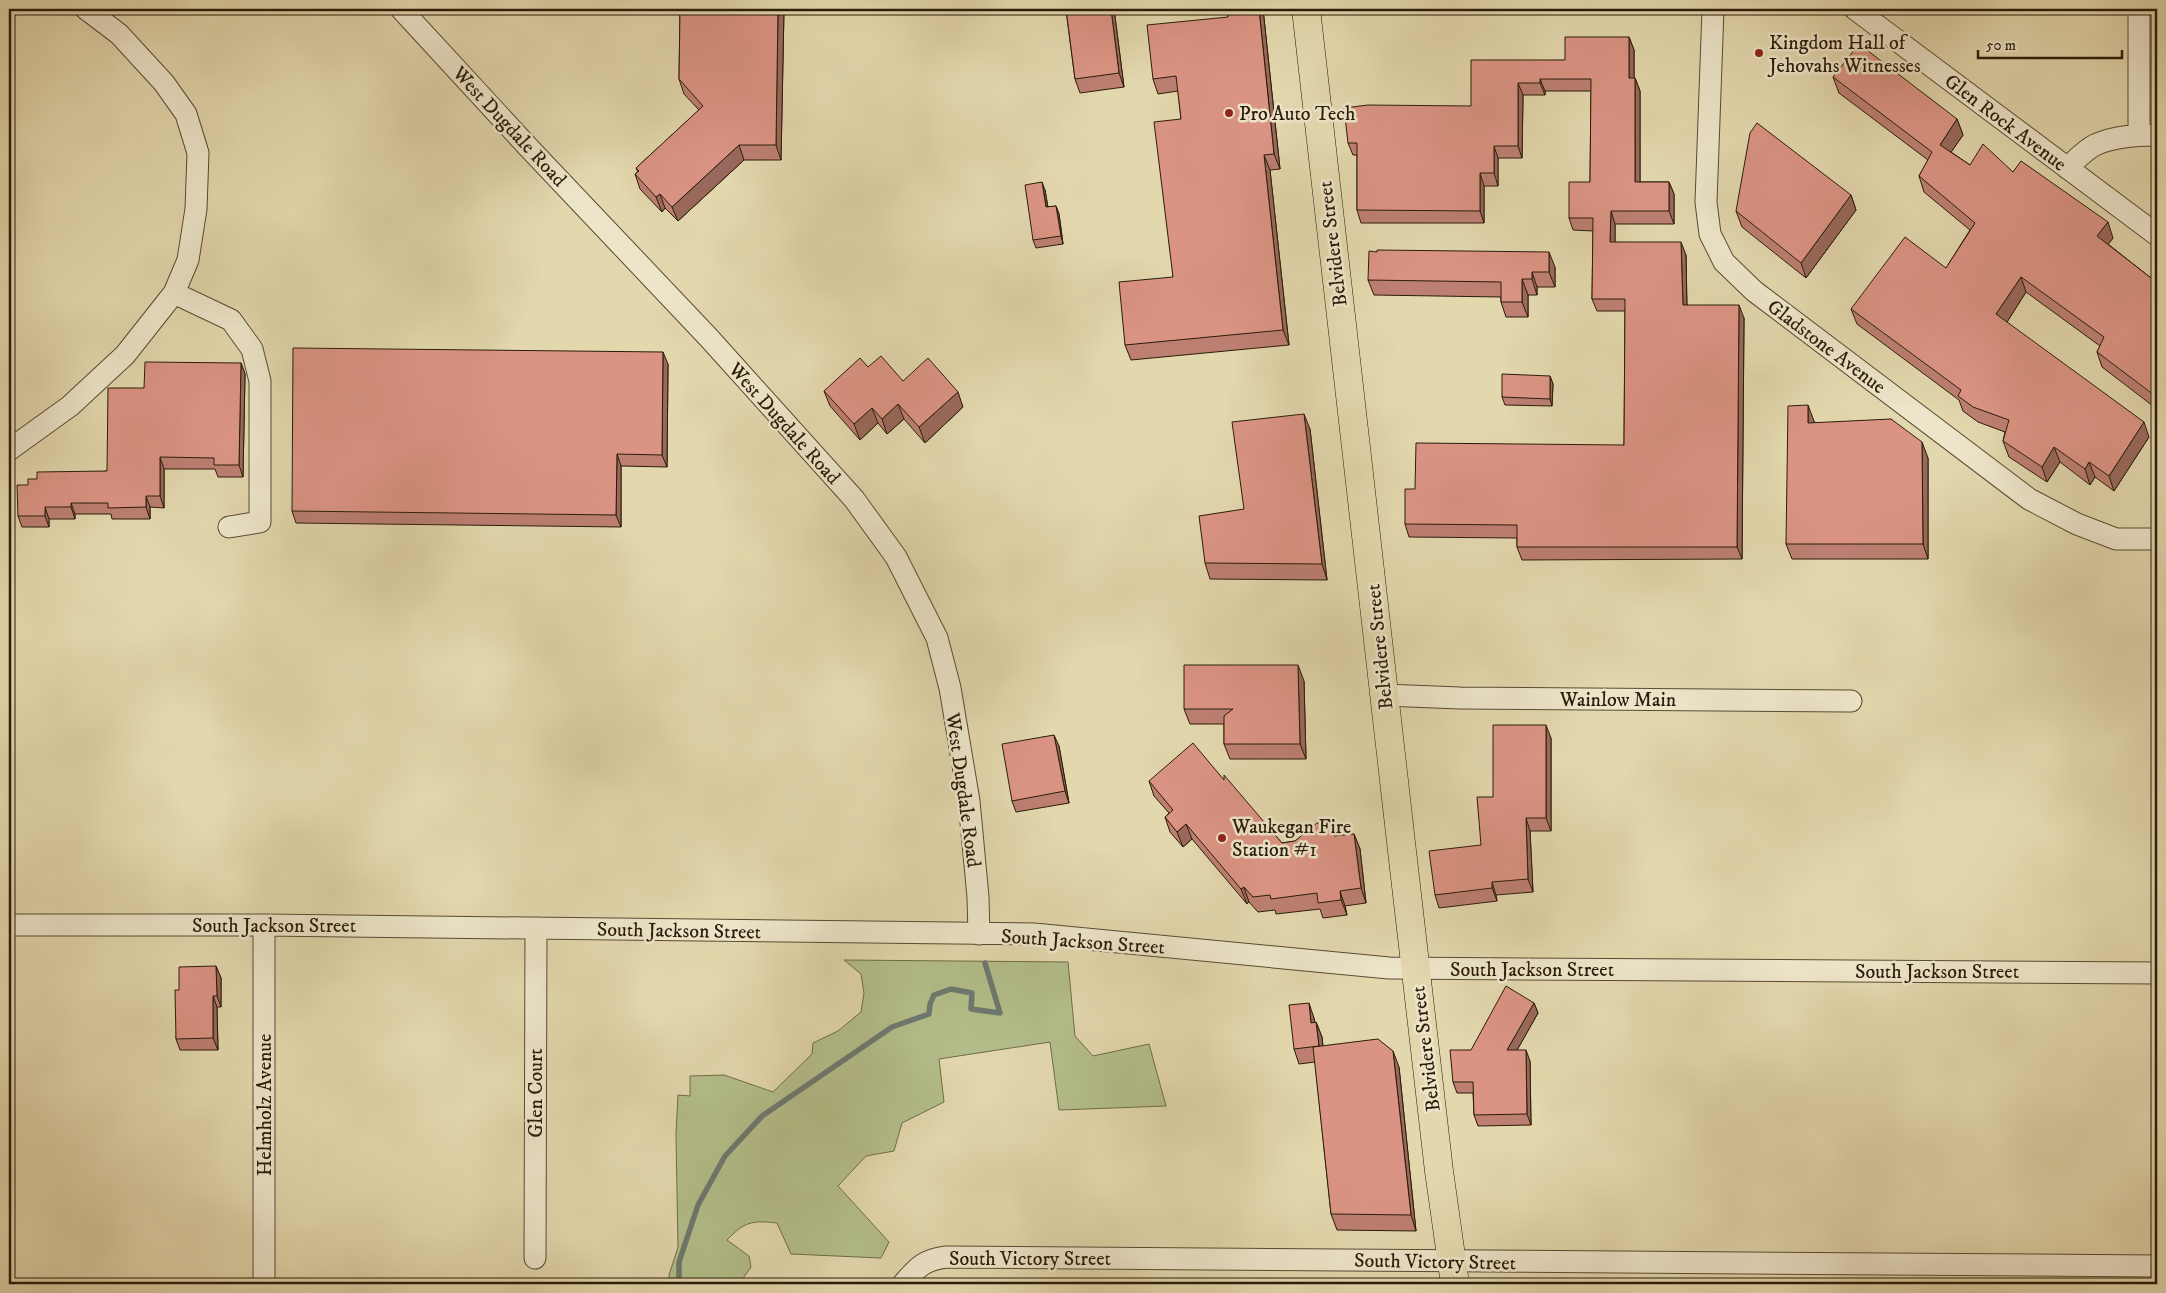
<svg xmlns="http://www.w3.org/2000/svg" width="2166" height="1293" font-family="'IM FELL DW Pica',serif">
<rect width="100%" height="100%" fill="#e3d7ad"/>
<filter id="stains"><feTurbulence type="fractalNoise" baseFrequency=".004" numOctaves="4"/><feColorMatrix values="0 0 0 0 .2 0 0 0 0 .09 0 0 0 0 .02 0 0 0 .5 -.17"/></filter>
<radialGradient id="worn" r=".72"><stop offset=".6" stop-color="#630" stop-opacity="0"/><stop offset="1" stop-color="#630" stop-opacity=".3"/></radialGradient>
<path fill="#b3be8a" stroke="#6e6d4a" d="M844 960 1068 962 1075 1036 1093 1056 1149 1044 1166 1106 1059 1110 1050 1042 939 1059 944 1102 902 1123 894 1151 866 1156 838 1186 889 1242 881 1258 791 1254 777 1223C752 1220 744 1222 727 1240L749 1256 751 1267 739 1284H669V1275L678 1247 676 1134 678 1095 690 1096V1076L724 1075 773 1092 812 1054 813 1043 838 1031 861 1012 864 993 861 974Z"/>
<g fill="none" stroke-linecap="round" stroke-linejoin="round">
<path stroke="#6d7970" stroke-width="5.5" d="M679 1284V1262L698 1205 725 1156 762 1116 892 1027 929 1014 930 1004 934 995 951 989 972 993 971 1009 1000 1013 985 963"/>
<defs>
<path id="minor" d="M401 9 529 148 709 338 854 499 896 557 937 638 950 688 969 801 978 897 979 934
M1713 9 1706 202 1710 234 1724 262 1754 291 2029 499 2077 524 2116 539H2157
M1855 9 2157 235
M2139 135V9
M2067 168C2076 160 2085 150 2095 145 2114 136 2137 135 2157 135
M174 293 231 320 252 349 260 381V522L229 527
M9 450 70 406 125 355 174 293 188 260 196 209 198 153 186 114 164 83 119 34 86 9
M1384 695 1460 698 1851 701
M9 925H264L1034 934 1389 968 2157 973
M264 925V1284
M535 1258 536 928
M903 1284C917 1268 923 1260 946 1257L2157 1266"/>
<path id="major" d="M1306 9 1402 851 1439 1171 1455 1284"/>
</defs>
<use href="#minor" stroke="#584b32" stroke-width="23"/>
<use href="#major" stroke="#2a1c09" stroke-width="29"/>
<use href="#minor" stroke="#ede5ca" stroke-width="21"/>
<use href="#major" stroke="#e3d7ad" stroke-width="28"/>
</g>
<path fill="#bc7f72" stroke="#2a1c09" d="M680 9H784L781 160H744L678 221 665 208 662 212 640 189 635 174 638 172 636 168 699 110 684 94 679 79Z
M1059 9H1114L1124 87 1080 93 1075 79 1066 10H1060Z
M1227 9H1263L1280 169 1270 170 1289 345 1131 360 1125 345 1173 277 1181 119 1178 91 1158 94 1153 79 1228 17Z
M1629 37 1634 50V78H1635L1640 91V182H1669L1674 194V224H1615V242L1686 255 1687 305 1744 318 1742 559 1522 560 1517 547V538L1409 537 1405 524 1415 489 1624 445 1625 311H1597L1592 299 1593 231 1573 230 1569 218 1590 182 1591 91H1545V95H1523L1522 158H1498V186H1484V223H1361L1357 210V155H1353L1348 143 1471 106 1565 60Z
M1833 77 1957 119 1963 135 1951 152 1970 165 2013 172 2113 238 2108 244 2151 278 2157 271V409L2102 367 2097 352 2100 346 2026 292 2007 322 2149 437 2114 491 2095 477 2090 485 2060 462 2047 482 2009 457 2003 441 2005 432 1978 422 1963 411 1959 400 1857 324 1851 309 1946 268 1970 230 1924 192 1919 176 1928 160 1839 93Z
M1045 190 1048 207 1056 206 1059 214 1063 244 1036 248 1033 240Z
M1851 195 1856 210 1806 278 1742 227 1736 211Z
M1555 267V287H1537V295H1528V317H1506L1501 302V297L1374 295 1368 280Z
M241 363 245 374 243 477H218L215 469H164V508L150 507V519H112L111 514H75V519H49V527H22L18 516 28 485 37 479 107 471 144 388Z
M668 364 667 467 621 466V527L296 523 292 511Z
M868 367 903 381 963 407 925 443 904 419 887 434 878 423 860 440 830 406 824 391Z
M1550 376 1553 384 1552 406 1505 405 1502 397Z
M1814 421V422L1928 458V559H1792L1786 544Z
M1310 429 1327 580 1210 579 1205 563 1244 509Z
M1304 681 1306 759H1230L1224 744V724H1190L1184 709Z
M1551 738V831H1530L1533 892 1496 895 1497 901 1439 908 1435 895 1481 845 1493 797Z
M1059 746 1069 803 1016 812 1012 801Z
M1224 780 1282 843 1295 841 1332 821 1337 836 1354 834 1360 849 1366 903 1345 906 1347 915 1323 918 1320 909 1276 914 1275 910 1258 912 1249 902 1247 904 1192 839 1183 847 1170 832 1165 817 1169 813 1154 796 1149 781Z
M216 966 221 978V1007H217L218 1050H180L176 1039 179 990Z
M1534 1003 1538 1013 1517 1050 1530 1061 1531 1125 1478 1126 1474 1115 1473 1093H1457L1453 1082 1471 1050Z
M1314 1018 1315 1023 1316 1022 1322 1037 1323 1046 1399 1067 1416 1231 1337 1230 1331 1214 1315 1062 1299 1064 1294 1049Z"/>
<path fill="#99685c" stroke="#2a1c09" d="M778 9H784L781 160 776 145Z
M1111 9H1114L1124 87 1119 73Z
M1259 9H1263L1280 169 1274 154Z
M1629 37 1634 50V91L1629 78Z
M1635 78 1640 91V194L1635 182Z
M1540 79 1545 91V95L1540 83Z
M1518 83 1523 95 1522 158 1518 146Z
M1957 119 1963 135 1945 161 1940 145Z
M739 145 744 160 678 221 672 207Z
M1494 146 1498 158V186L1494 173Z
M1264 155 1270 170 1289 345 1283 330Z
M1480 173 1484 186V223L1480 211Z
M1042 182 1045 190 1049 215 1046 207Z
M1669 182 1674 194V224L1669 211Z
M660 194 665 208 662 212 656 197Z
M1851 195 1856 210 1806 278 1801 263Z
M1056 206 1059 214 1063 244 1061 236Z
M1611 211 1615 224V254L1610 242Z
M2108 222 2113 238 2103 251 2097 236Z
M1681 242 1686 255 1687 318 1683 305Z
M1549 252 1555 267V287L1549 272Z
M1532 272 1537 287V295L1532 279Z
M2021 277 2026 292 2002 330 1996 314Z
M1522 279 1528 295V317L1522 302Z
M1739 305 1744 318 1742 559 1737 547Z
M663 352 668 364 667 467 662 455Z
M241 363 245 374 243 477 239 465Z
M1550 376 1553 384 1552 406 1550 399Z
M2157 390V404L2154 395Z
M958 392 963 407 925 443 919 427Z
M898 404 904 419 887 434 882 419Z
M1808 405 1814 421V438L1808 423Z
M872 408 878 423 860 440 854 424Z
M1304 414 1310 429 1327 580 1322 564Z
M2144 422 2149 437 2114 491 2109 476Z
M1922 442 1928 458V559L1923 544Z
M2054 447 2060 462 2047 482 2042 467Z
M617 454 621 466V527L616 515Z
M160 457 164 469V508L160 496Z
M2089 462 2095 477 2090 485 2085 469Z
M146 496 150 507V519L146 507Z
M71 503 75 514V519L71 507Z
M45 507 49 519V527L45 516Z
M1298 665 1304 681 1306 759 1300 744Z
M1546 725 1551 738V831L1546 818Z
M1054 735 1059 746 1069 803 1065 791Z
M1526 818 1530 831 1533 892 1528 879Z
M1332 821 1337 837 1334 836Z
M1186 824 1192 839 1183 847 1177 832Z
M1354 834 1360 849 1366 903 1361 888Z
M1492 882 1496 895 1497 901 1492 888Z
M1244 887 1249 902 1247 904 1241 889Z
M1340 891 1345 906 1347 915 1341 900Z
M216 966 221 978V1007L217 996Z
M213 996 217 1007 218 1050 213 1038Z
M1309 1003 1314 1018 1317 1038 1311 1023Z
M1534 1003 1538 1013 1511 1061 1507 1050Z
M1316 1022 1322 1037 1324 1061 1319 1046Z
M1526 1050 1530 1061 1531 1125 1527 1114Z
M1393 1051 1399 1067 1416 1231 1411 1215Z"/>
<path fill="#db9484" stroke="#2a1c09" d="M680 9H778L776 145H739L672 207 660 194 656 197 635 174 639 171 636 168 703 106 679 79Z
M1066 9H1111L1119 73 1075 79Z
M1227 9H1259L1274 154 1264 155 1283 330 1125 345 1119 282 1173 277 1154 122 1181 119 1176 76 1153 79 1147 25 1228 17Z
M1565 37H1629V78H1635V182H1669V211H1611L1610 242H1681L1683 305H1739L1737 547H1517V525L1405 524V489H1415L1416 443 1624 445 1625 299H1592L1593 218H1569V182H1590L1591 79H1540V83H1518V146H1494V173H1480V211L1357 210V143H1348L1344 108 1368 105 1471 106V60H1565Z
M1859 44 1957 119 1940 145 1970 165 1983 144 2013 172 2021 161 2108 222 2097 236 2151 278 2157 271V390L2154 395 2097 352 2104 337 2021 277 1996 314 2144 422 2109 476 2089 462 2085 469 2054 447 2042 467 2003 441 2009 420 1973 407 1958 396 1961 390 1851 309 1905 237 1946 268 1975 223 1919 176 1932 152 1833 77Z
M1757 123 1851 195 1801 263 1736 211 1750 133Z
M1042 182 1046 207 1056 206 1061 236 1033 240 1025 185Z
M1377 250 1549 252V272H1532V279H1522V302H1501V282L1368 280 1369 251 1377 252Z
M293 348 663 352 662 455 617 454 616 515 292 511Z
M881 356 903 381 928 358 958 392 919 427 898 404 882 419 872 408 854 424 824 391 860 358 868 367Z
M145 362 241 363 239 465H214V458L160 457V496H146V507L108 508V503H71V507H45V516H18L17 485H28V479H37V472L107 471 108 388H144Z
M1502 374 1550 376V399L1502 397Z
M1808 405V423L1891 419 1922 442 1923 544H1786L1788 406Z
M1304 414 1322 564 1205 563 1199 516 1244 509 1232 422Z
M1184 665H1298L1300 744H1224V716L1233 709H1184Z
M1493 725H1546V818H1526L1528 879 1492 882V888L1435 895 1429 851 1481 845 1477 797H1493Z
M1054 735 1065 791 1012 801 1002 744Z
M1193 743 1224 780V775L1282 843 1295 841 1317 823 1332 821 1334 836 1354 834 1361 888 1340 891 1341 900 1318 903 1317 893 1271 899 1270 895 1253 897 1244 887 1241 889 1186 824 1177 832 1165 817 1173 810 1149 781Z
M216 966 217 996H213V1038L176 1039 175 990H179V967Z
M1506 986 1534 1003 1507 1050H1526L1527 1114 1474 1115 1473 1082H1453L1450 1050H1471Z
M1309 1003 1311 1023 1316 1022 1319 1046 1294 1049 1289 1005Z
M1378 1039 1393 1051 1411 1215 1331 1214 1313 1047Z
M1484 1280H1522V1284H1484Z"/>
<g fill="#8f2418" stroke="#ede5ca" stroke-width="2">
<circle cx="1759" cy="53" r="5"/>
<circle cx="1229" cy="113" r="5"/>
<circle cx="1222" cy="838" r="5"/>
</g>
<g text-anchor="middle" stroke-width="5" stroke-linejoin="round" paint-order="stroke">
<g font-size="20" fill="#2a1c09" stroke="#ede5ca" text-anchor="start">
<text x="1769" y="49">Kingdom Hall of<tspan x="1769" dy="23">Jehovahs Witnesses</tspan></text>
<text x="1239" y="120">Pro Auto Tech</text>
<text x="1232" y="833">Waukegan Fire<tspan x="1232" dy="23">Station #1</tspan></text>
</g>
<g font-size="20" fill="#2a1c09" stroke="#ede5ca">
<text transform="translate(2006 122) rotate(37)" y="7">Glen Rock Avenue</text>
<text transform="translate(510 126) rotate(47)" y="7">West Dugdale Road</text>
<text transform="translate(1332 244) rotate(-97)" y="7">Belvidere Street</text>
<text transform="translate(1827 346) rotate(37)" y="7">Gladstone Avenue</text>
<text transform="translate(785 423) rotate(48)" y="7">West Dugdale Road</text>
<text transform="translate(1379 647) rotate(-96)" y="7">Belvidere Street</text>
<text x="1618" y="706">Wainlow Main</text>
<text transform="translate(964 790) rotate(82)" y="7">West Dugdale Road</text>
<text x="274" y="932">South Jackson Street</text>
<text transform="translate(679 930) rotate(1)" y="7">South Jackson Street</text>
<text transform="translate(1083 941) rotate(4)" y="7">South Jackson Street</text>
<text x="1532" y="976">South Jackson Street</text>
<text x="1937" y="978">South Jackson Street</text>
<text transform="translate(1425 1049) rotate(-97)" y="7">Belvidere Street</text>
<text transform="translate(535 1093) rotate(-90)" y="7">Glen Court</text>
<text transform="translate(264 1105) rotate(-90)" y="7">Helmholz Avenue</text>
<text x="1030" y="1265">South Victory Street</text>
<text transform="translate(1435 1261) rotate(1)" y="7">South Victory Street</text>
</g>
</g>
<rect width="2166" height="1293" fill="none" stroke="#e3d7ad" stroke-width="30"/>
<rect x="10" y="10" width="2146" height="1273" fill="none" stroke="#2a1c09" stroke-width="2.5"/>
<rect x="15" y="15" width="2136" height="1263" fill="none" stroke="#2a1c09"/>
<path d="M1978 50v8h144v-8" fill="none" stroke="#2a1c09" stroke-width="2.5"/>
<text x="1986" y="50" font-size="15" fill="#2a1c09" stroke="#ede5ca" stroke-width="4" paint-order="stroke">50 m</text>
<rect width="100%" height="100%" filter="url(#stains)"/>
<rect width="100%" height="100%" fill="url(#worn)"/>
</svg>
